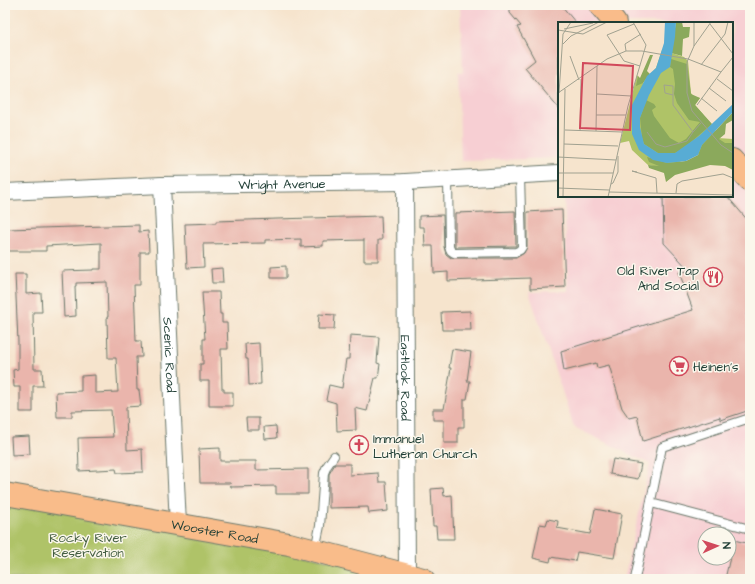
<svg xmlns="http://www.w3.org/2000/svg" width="755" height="584" font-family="'Architects Daughter',sans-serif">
<rect width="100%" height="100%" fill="#fbf7ec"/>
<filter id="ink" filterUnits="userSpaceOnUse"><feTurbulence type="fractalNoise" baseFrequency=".025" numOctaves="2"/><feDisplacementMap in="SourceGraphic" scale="8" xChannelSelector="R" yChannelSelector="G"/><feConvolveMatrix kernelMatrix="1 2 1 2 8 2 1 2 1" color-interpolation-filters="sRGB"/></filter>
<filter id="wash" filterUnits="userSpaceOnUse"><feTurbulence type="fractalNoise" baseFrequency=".012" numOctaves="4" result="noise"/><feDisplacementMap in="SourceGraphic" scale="16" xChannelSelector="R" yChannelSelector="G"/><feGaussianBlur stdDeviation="0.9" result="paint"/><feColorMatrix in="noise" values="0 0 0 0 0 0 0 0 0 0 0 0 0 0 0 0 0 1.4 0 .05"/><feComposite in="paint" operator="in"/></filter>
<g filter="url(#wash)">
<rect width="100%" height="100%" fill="#f6e4cd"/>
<path fill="#f7cfd3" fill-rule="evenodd" d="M460 5H750V579H624L650 464 574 427 529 292 568 291 564 196H732V23H559V158L461 161 458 72H463ZM705 534H729V558H705Z"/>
<path fill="#afc367" stroke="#67804e" d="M5 497 426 579H5Z"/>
<g id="blocks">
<path fill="#eab5ac" d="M510 5H561L576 23H559V109L525 68 535 60 517 27 521 26 510 13Z
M663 196H727L750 223V313L746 314 750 328V410L720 420V417L643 441 637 416 629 418 622 408 609 365 597 368 596 363 564 371 561 351 693 310 679 272 690 271 664 243Z
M562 210 565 287 530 289V278L448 281V272L434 273 433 246H425L424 227H419V216L443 215 444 247 446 254 451 258H516L524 253 527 247V212Z
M515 211 516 246 455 247V213Z
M381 216 382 240H378V261H364V240L323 241V246L301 247V239L265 240V243L203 244 204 267 187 268 185 224 216 223V221L277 219Z
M139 225V232L148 231 149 252H140V285H134L136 341H141L142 357H136L137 390H139L141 406 126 407 127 450 142 449 143 472 117 473 116 469 79 471 78 438 113 437 111 410 72 411V417H57L56 392 81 391V376L95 375V393L118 392 116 358H108L107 317H108L107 282 76 283V286H75L76 316 64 317 62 271 93 270V269H101V243L46 246V251H8L7 229Z
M286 266V278H271V267Z
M222 268 223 283H212L211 269Z
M15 274H26V294L41 293 42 312H33L34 369H42L43 386H33V412H20V387H14L13 370 18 369V342Z
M202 292H219L220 314H222V323H227L228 349H221L222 389H224V392H233V406H209V381H200V364H203V339H205Z
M470 311 471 330H442L441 312Z
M319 314 335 315 334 329H318Z
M350 335 379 337 377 363 380 364 378 378H375L367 411 355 408 356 430 337 431 336 403 326 400 329 385 342 388 346 359H349Z
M259 343 261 384 249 385 248 359H246L245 344Z
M452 349 471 352 467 381H470L467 399H464V427H458V443H444V420H433V409H444L451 368H449Z
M246 418H259V430H247Z
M276 426 277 438 265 439 264 427Z
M29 436 30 454 12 455 11 437Z
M220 448V461H256V470L308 469V494H276V486L231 487 230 483H200L199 449Z
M613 459 641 464 638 479 610 474Z
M335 464H350V475L378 473 379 482H386L388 511 369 513 368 507 329 508V474Z
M443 488 444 496 452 495 454 539H437L436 526H433L431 489Z
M595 509 622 514 614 558 577 552 575 561 551 557 550 562 533 558 540 524 546 525 548 519 558 521 557 528 590 534Z
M734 540 750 544V579H725Z"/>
</g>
</g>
<g filter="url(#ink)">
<use href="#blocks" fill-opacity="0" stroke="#6a776a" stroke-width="1"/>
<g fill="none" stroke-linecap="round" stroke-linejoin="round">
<defs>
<path id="lane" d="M448 179 449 247 451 251 454 253 516 252 520 250 522 247 520 176
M651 503 750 529
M315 550 320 526 324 473 327 466 334 456
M635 579 662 447 750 418"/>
<g id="street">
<path id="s1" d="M405 182 407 575"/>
<path id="s2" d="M162 185 178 525"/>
<path id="s3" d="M5 192 162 185 405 182 559 173"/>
</g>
<g id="primary">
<path d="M600 5 615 23"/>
<path d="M732 160 750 181"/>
<path id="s4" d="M5 494 289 544 423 579"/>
</g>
</defs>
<use href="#lane" stroke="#6a776a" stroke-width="10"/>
<use href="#street" stroke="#6a776a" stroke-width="18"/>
<use href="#primary" stroke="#6a776a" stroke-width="24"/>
<use href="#lane" stroke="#fff" stroke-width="8"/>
<use href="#street" stroke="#fff" stroke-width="16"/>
<use href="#primary" stroke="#f9bc8a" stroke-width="22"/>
</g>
</g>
<defs>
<symbol id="restaurant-ring" viewBox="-11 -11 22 22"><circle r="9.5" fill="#fbf7ec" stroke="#d1495b" stroke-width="1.5"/><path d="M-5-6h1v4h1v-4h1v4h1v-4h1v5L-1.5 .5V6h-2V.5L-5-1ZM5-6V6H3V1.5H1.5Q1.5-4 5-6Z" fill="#d1495b"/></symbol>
<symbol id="supermarket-ring" viewBox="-11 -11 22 22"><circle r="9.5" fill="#fbf7ec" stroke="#d1495b" stroke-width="1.5"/><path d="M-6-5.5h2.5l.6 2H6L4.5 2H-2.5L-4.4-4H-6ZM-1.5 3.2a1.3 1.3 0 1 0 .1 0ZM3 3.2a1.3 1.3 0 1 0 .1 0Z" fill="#d1495b"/></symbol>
<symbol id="church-ring" viewBox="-11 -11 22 22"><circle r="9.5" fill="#fbf7ec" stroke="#d1495b" stroke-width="1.5"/><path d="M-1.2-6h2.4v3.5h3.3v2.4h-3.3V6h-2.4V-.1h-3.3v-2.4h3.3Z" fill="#d1495b"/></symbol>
</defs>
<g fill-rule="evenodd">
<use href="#restaurant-ring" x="702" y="266" width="22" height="22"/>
<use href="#supermarket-ring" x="668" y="355" width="22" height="22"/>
<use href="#church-ring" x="348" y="434" width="22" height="22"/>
</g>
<g text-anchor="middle" stroke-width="3" stroke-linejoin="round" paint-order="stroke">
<g font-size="13" fill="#1f3d34" stroke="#fbf7ec">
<text dy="5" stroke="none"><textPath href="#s3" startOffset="277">Wright Avenue</textPath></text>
<text dy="5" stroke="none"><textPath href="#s2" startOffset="170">Scenic Road</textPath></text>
<text dy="5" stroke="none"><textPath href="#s1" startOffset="196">Eastlook Road</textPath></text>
<text dy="5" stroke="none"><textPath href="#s4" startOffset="213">Wooster Road</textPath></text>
</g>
<g font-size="13" fill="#1f3d34" stroke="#fbf7ec" text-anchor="start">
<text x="699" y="275" text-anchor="end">Old River Tap<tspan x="699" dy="15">And Social</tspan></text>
<text x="693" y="371">Heinen's</text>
<text x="373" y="443">Immanuel<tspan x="373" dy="15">Lutheran Church</tspan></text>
</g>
<g font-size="13" fill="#435e41" stroke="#fbf7ec">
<text x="88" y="542">Rocky River<tspan x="88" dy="15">Reservation</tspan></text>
</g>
</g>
<g transform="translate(558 22)">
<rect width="175" height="175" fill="#f6e4cd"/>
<path d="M104 28 126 35 130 39 133 71 136 75 142 76 137 83 156 105 160 116 175 117V121H167L107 146 90 143 74 128 71 119 62 121 79 53 85 61 98 46Z" fill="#afc367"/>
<path d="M118 0H124L125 5H132L131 15 125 17 124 34 113 31ZM92 33H95L89 49 92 52 85 61 78 64 80 54 82 56ZM113 37 129 42 133 72 142 76 137 83 154 102 125 127 117 131H100L86 122 84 116 82 96 88 78 96 82 98 85 94 88 96 94 112 116 121 121 128 117 142 100 131 98 119 81 116 72 117 62 115 47 112 45ZM175 90V98L168 102 167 112 161 117 167 121H175V148L167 144 152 143 117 153 108 160 106 151 91 146 90 143 101 144 91 140 89 135 109 141 128 139 140 133 144 123Z" fill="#8ba95c"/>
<path d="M107 0H118L117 15 112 45 103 51 91 73 82 96V105L86 122 100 131H117L141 114 175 82V90L144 123 140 133 128 139 109 141 95 138 81 128 74 112V83L89 54 98 46 106 21Z" fill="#58acd4"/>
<path fill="none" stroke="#a0a190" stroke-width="1" d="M76 2 49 13 66 39 82 44M152 2 175 32M6 7 35 1M0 8 25 12 49 0M5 22 13 14 41 0M136 24 153 0M68 29 67 22 83 12M12 34 21 58M129 40V71L134 89 163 123 175 131M129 40 136 24V0M143 43 167 12 170 0M159 57 175 69M151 66 168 79M0 71 49 37 68 29H84L130 37 163 50 175 35M1 71 5 12 13 0M39 72 73 74M115 73 107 71 106 63 115 64V83L132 106 135 110 143 101M143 76 159 89M139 83 163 50M38 93H68M7 108 64 110M22 109 23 57M38 109 39 44M89 110 98 122 107 125 129 119 135 110M6 122 60 124M0 135 58 138M79 150 74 149 98 156 99 171M0 151H55M53 162 55 161 60 150V134M0 166 51 168M51 170 175 173M118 171 119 162 124 159 165 152 175 156M5 175 7 67M50 175 70 84 88 23 75 0"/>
<path fill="#d1495b" fill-opacity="0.15" stroke="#d1495b" stroke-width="2" d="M25 41 75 44 72 108 22 106Z"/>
<rect width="175" height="175" fill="none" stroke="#1f3d34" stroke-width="2"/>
</g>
<rect width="755" height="584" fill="none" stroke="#fbf7ec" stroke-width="20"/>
<g transform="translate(717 546) rotate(87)"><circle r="19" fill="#fbf7ec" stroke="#a3ada2"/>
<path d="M0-3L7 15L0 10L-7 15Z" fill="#d1495b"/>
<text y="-6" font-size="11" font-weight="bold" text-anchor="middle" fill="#1f3d34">N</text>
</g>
</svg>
